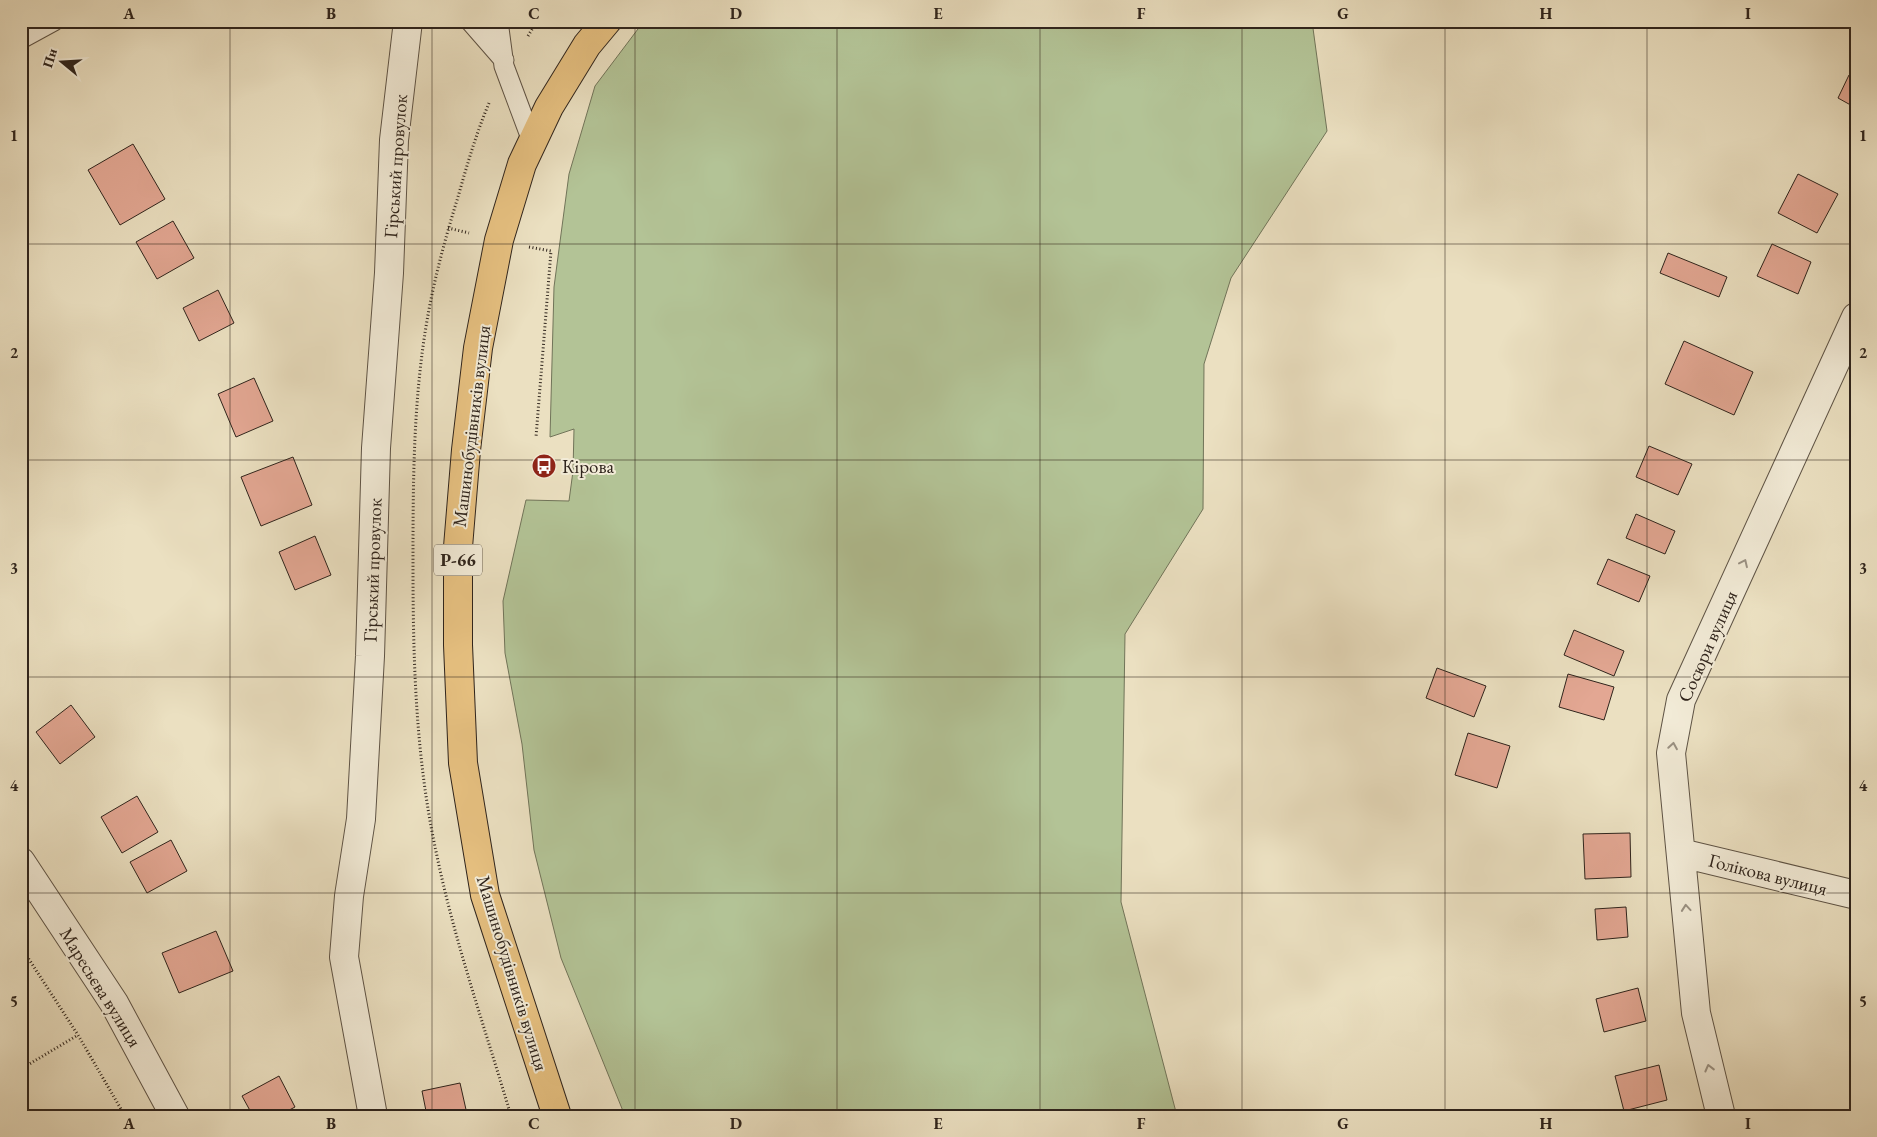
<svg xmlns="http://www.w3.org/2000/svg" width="1877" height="1137" font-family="'EB Garamond',serif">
<rect width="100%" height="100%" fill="#ebe0c1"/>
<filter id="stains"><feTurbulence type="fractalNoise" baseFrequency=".004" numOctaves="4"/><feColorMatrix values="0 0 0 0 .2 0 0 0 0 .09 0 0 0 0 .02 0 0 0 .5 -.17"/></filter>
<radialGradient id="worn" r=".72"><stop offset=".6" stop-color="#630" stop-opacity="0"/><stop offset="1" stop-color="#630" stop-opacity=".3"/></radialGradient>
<path fill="#b3c396" stroke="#717459" d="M644 21H1312L1327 131 1231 278 1204 364 1203 509 1125 634 1121 902 1177 1116H625L561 958 534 850 522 744 505 653 503 601 526 500 569 501 573 471 574 429 550 437 554 287 569 174 595 86Z"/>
<path fill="#e3a793" stroke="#2f241c" d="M1856 49V61L1851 58Z
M1849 75 1856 78V108L1838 98Z
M133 144 165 199 120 225 88 170Z
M1798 174 1838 194 1817 233 1778 213Z
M173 221 194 258 157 279 136 242Z
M1772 244 1811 262 1798 294 1757 276Z
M1668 253 1727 277 1719 297 1660 273Z
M218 290 234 323 199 341 183 308Z
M1684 341 1753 372 1734 415 1665 384Z
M254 378 273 421 236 437 218 394Z
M1649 446 1692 464 1678 495 1636 477Z
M293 457 312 505 261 526 241 477Z
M1636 514 1675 531 1665 554 1626 538Z
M315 536 331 575 295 590 279 552Z
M1608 559 1650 576 1639 602 1597 584Z
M1574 630 1624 651 1614 676 1564 655Z
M1437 668 1486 686 1474 717 1426 698Z
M1568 674 1614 687 1604 720 1559 707Z
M71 705 95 737 60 764 36 732Z
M1468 733 1510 746 1497 788 1455 775Z
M137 796 158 832 122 853 101 817Z
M1630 833 1631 877 1585 879 1583 834Z
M171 840 187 871 147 893 130 862Z
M1626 907 1628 937 1597 940 1595 909Z
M216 931 233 971 179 993 162 953Z
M1856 978V1037L1850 1036Z
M1638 988 1646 1021 1604 1032 1596 999Z
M1659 1065 1667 1100 1624 1111 1615 1076Z
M279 1076 295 1107 278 1116H253L242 1096Z
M460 1083 467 1114 427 1116 422 1091Z"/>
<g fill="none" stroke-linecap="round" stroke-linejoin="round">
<defs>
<path id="service" d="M470 21 504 60
M498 21 504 66 532 141
M21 39 54 21"/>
<path id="minor" d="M1681 853 1856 895
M21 862 114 1003 175 1116
M373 1116 344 957 349 896 361 819 370 656 376 448 389 273 394 140 408 21
M1721 1116 1696 1013 1671 753 1681 700 1856 317"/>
<path id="primary" d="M557 1116 485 895 463 763 458 645V547L466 450 478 348 499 240 522 164 549 107 587 45 607 21"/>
</defs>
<use href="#service" stroke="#5e5345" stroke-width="21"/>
<use href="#minor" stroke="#5e5345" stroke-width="30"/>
<use href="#primary" stroke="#2f241c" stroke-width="30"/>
<path stroke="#2f241c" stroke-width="3" stroke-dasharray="1 2.5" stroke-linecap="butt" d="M528 36 537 21
M489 103C476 134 467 165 458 197 444 242 432 287 425 333 413 410 413 489 413 567 413 664 416 761 437 856 455 943 486 1031 511 1116
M448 228 469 233
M529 247 551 251 536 437
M21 947 78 1035 125 1116
M21 1069 78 1035"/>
<use href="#service" stroke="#f2ebd7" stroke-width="19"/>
<use href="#minor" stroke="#f2ebd7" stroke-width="28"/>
<use href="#primary" stroke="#e6c080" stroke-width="28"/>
</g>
<defs><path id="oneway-chevron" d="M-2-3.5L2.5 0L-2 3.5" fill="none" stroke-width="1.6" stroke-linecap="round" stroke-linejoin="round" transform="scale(1.25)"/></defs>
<g stroke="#9a9183">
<use href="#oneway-chevron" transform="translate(1744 563) rotate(-65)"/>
<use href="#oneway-chevron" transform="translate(1673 746) rotate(-81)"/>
<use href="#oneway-chevron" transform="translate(1686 908) rotate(-95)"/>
<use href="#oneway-chevron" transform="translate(1709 1068) rotate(-104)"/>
</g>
<path fill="none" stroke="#2f241c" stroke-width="1" stroke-opacity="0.55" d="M230 21V1116M432 21V1116M635 21V1116M837 21V1116M1040 21V1116M1242 21V1116M1445 21V1116M1647 21V1116M21 244H1856M21 460H1856M21 677H1856M21 893H1856"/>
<defs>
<symbol id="bus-disc" viewBox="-11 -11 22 22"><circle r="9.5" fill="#8f2418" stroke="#f2ebd7"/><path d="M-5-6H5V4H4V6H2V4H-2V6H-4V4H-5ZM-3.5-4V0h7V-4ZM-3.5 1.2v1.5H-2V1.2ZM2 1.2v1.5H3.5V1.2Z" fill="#fff"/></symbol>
</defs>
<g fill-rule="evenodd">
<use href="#bus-disc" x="530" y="452" width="28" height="28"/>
</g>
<g text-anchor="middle" stroke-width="4" stroke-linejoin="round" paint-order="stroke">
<rect fill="#f2ebd7" stroke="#6a6054" stroke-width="1" x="434" y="544.5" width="48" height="31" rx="4"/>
<g font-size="18" font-weight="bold" fill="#2f241c">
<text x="458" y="566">Р-66</text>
</g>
<g font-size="19" fill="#2f241c" stroke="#f2ebd7">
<text transform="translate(395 166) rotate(-86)" y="7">Гірський провулок</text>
<text transform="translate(471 426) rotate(-83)" y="7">Машинобудівників вулиця</text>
<text transform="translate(372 570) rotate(-88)" y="7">Гірський провулок</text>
<text transform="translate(1707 646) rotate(-66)" y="7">Сосюри вулиця</text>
<text transform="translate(1768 874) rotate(14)" y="7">Голікова вулиця</text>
<text transform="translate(513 973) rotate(73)" y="7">Машинобудівників вулиця</text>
<text transform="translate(101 987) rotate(58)" y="7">Маресьєва вулиця</text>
</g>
<g font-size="19" fill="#2f241c" stroke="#f2ebd7" text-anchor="start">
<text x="562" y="473">Кірова</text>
</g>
</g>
<rect width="1877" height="1137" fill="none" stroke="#ebe0c1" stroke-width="55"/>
<g transform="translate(62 62) rotate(288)" stroke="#f2ebd7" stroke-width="4" paint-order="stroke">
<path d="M0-4L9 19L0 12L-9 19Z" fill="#2f241c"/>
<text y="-8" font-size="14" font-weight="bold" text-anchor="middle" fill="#2f241c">Пн</text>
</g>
<rect x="28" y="28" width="1822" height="1082" fill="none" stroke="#2f241c" stroke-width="2"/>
<g font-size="16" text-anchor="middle" font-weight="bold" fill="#2f241c">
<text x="129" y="19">A</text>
<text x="331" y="19">B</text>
<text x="534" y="19">C</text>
<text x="736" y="19">D</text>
<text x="938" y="19">E</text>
<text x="1141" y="19">F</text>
<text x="1343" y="19">G</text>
<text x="1546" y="19">H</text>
<text x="1748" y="19">I</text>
<text x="14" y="141">1</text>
<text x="1863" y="141">1</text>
<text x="14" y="358">2</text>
<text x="1863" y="358">2</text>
<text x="14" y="574">3</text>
<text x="1863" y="574">3</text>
<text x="14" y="791">4</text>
<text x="1863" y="791">4</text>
<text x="14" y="1007">5</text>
<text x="1863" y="1007">5</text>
<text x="129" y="1129">A</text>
<text x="331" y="1129">B</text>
<text x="534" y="1129">C</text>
<text x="736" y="1129">D</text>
<text x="938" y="1129">E</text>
<text x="1141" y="1129">F</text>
<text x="1343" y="1129">G</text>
<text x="1546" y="1129">H</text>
<text x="1748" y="1129">I</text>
</g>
<rect width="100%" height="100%" filter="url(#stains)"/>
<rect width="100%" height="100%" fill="url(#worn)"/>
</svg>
